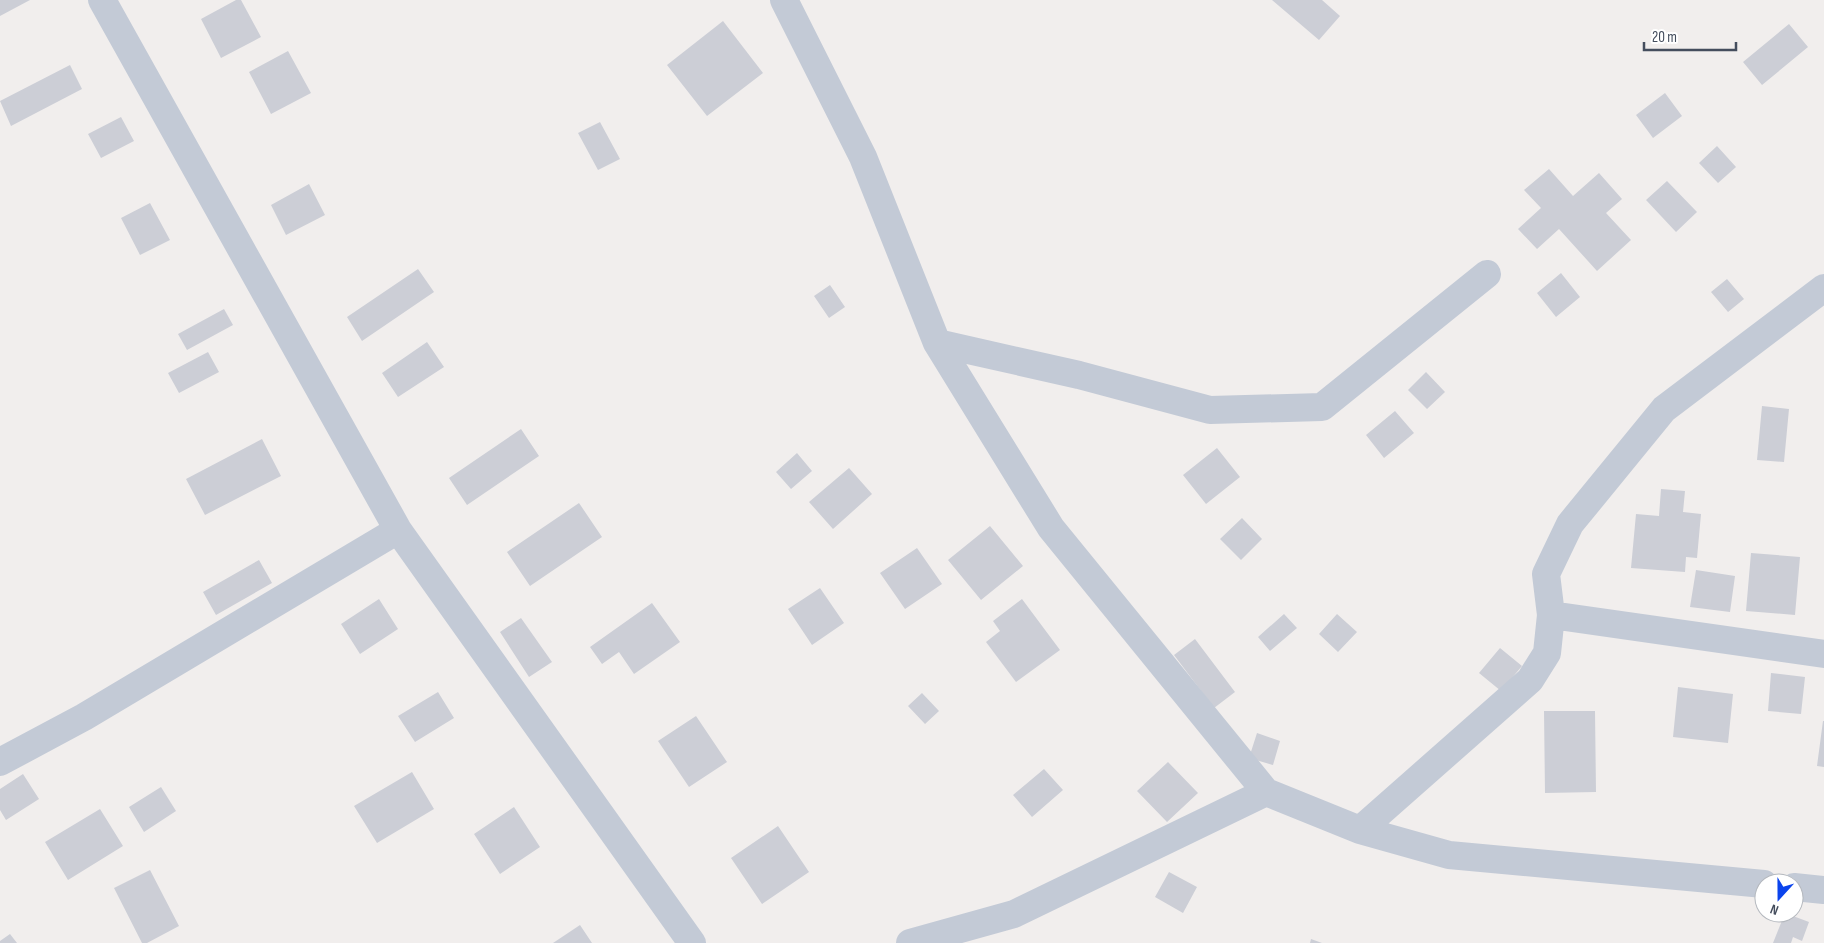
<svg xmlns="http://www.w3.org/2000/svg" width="1824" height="943" font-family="'Sofia Sans Condensed',sans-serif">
<rect width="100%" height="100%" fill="#f1eeed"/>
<path fill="#ccced6" d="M0 0H30L0 16Z
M236 0H241L261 37 221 58 201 19Z
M1272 0H1322L1340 16 1319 40Z
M723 21 763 73 707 116 667 65Z
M1789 24 1808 47 1762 85 1743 62Z
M288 51 311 93 271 114 249 72Z
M70 65 82 89 11 126 0 101Z
M1665 93 1682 116 1653 138 1636 115Z
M121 117 134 141 101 158 88 134Z
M600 122 620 159 598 170 578 133Z
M1717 146 1736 167 1718 183 1699 163Z
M1549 169 1573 196 1599 173 1622 199 1606 213 1631 240 1597 271 1559 229 1537 249 1518 229 1541 208 1524 190Z
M1667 181 1697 212 1676 232 1646 200Z
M309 184 325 215 286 235 271 205Z
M150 203 170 240 140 255 121 218Z
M418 269 434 292 362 341 347 317Z
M1561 273 1580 297 1556 317 1537 293Z
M1727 279 1744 299 1728 312 1711 292Z
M830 285 845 307 829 318 814 296Z
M224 309 233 325 187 350 178 334Z
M427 342 444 367 398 397 382 373Z
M208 352 219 372 179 393 168 373Z
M1426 372 1445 392 1427 409 1408 390Z
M1762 406 1789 409 1784 462 1757 460Z
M1395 411 1414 433 1384 458 1366 435Z
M521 429 539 456 467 505 449 478Z
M262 439 281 476 205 515 186 479Z
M1217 448 1240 477 1206 504 1183 475Z
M797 453 812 471 791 489 776 472Z
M849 468 872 494 833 529 809 502Z
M1661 489 1685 491 1683 512 1701 514 1697 558 1686 557 1685 572 1631 568 1636 514 1659 516Z
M579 503 602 537 530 586 507 552Z
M1242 518 1262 539 1241 560 1220 539Z
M990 526 1023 566 981 600 948 560Z
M917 548 942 584 905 609 880 573Z
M1751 553 1800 557 1795 615 1746 611Z
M259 560 272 583 216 615 203 592Z
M1696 570 1735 576 1730 612 1690 607Z
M820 588 844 623 812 645 788 609Z
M379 599 398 629 360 654 341 624Z
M1022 599 1060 650 1016 682 986 642 1000 631 993 621Z
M652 603 680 642 634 674 619 652 602 664 590 647Z
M1284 614 1297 628 1270 651 1258 637Z
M1337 614 1357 632 1338 652 1319 634Z
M521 618 552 662 529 677 500 632Z
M1195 639 1235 692 1214 708 1174 655Z
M1500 648 1522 666 1501 691 1479 673Z
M1771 673 1805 677 1801 714 1768 711Z
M1678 687 1733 694 1728 743 1673 737Z
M438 692 454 718 415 742 398 716Z
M922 693 939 711 925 724 908 706Z
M1544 711H1595L1596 792 1545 793Z
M696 716 727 762 689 787 658 741Z
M1823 721H1824V767L1817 766Z
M1257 733 1280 741 1273 765 1249 758Z
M1168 762 1198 793 1167 822 1137 791Z
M1044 769 1063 790 1032 817 1013 795Z
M412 772 434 809 377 843 354 806Z
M23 774 39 799 6 820 0 810V789Z
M161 787 176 811 144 832 129 807Z
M514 807 540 847 500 874 474 834Z
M100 809 123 846 68 880 45 842Z
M778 826 809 872 762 904 731 858Z
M150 870 179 926 147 943H142L114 888Z
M1169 872 1197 887 1183 913 1155 897Z
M1785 913 1809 922 1802 941 1793 937 1791 943H1773Z
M580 925 592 943H553Z
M10 934 17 943H0V941Z
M1311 939 1322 943H1310Z"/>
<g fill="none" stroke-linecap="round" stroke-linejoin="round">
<path stroke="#c3cad6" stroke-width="28" d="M102 0 398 530 692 943
M784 0 863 157 937 343 1051 528 1266 792 1360 830 1449 855 1764 884
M937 343 1079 375 1210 410 1322 407 1487 274
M1551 615 1824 654
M0 762 84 717 398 530
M1360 830 1530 680 1547 653 1551 615 1546 574 1570 524 1664 409 1824 288
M1794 887 1824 890
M910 943 1014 914 1266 792"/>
</g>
<g transform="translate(1779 898) rotate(201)"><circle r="24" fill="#ffffff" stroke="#b4b8be"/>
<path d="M0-4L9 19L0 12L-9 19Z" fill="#0b44ed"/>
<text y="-8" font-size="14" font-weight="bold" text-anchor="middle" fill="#444d5d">N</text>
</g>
<path d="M1644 42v8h92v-8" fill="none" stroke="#444d5d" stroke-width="2.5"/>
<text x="1652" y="42" font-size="15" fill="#444d5d" stroke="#ffffff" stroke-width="4" paint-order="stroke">20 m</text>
</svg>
